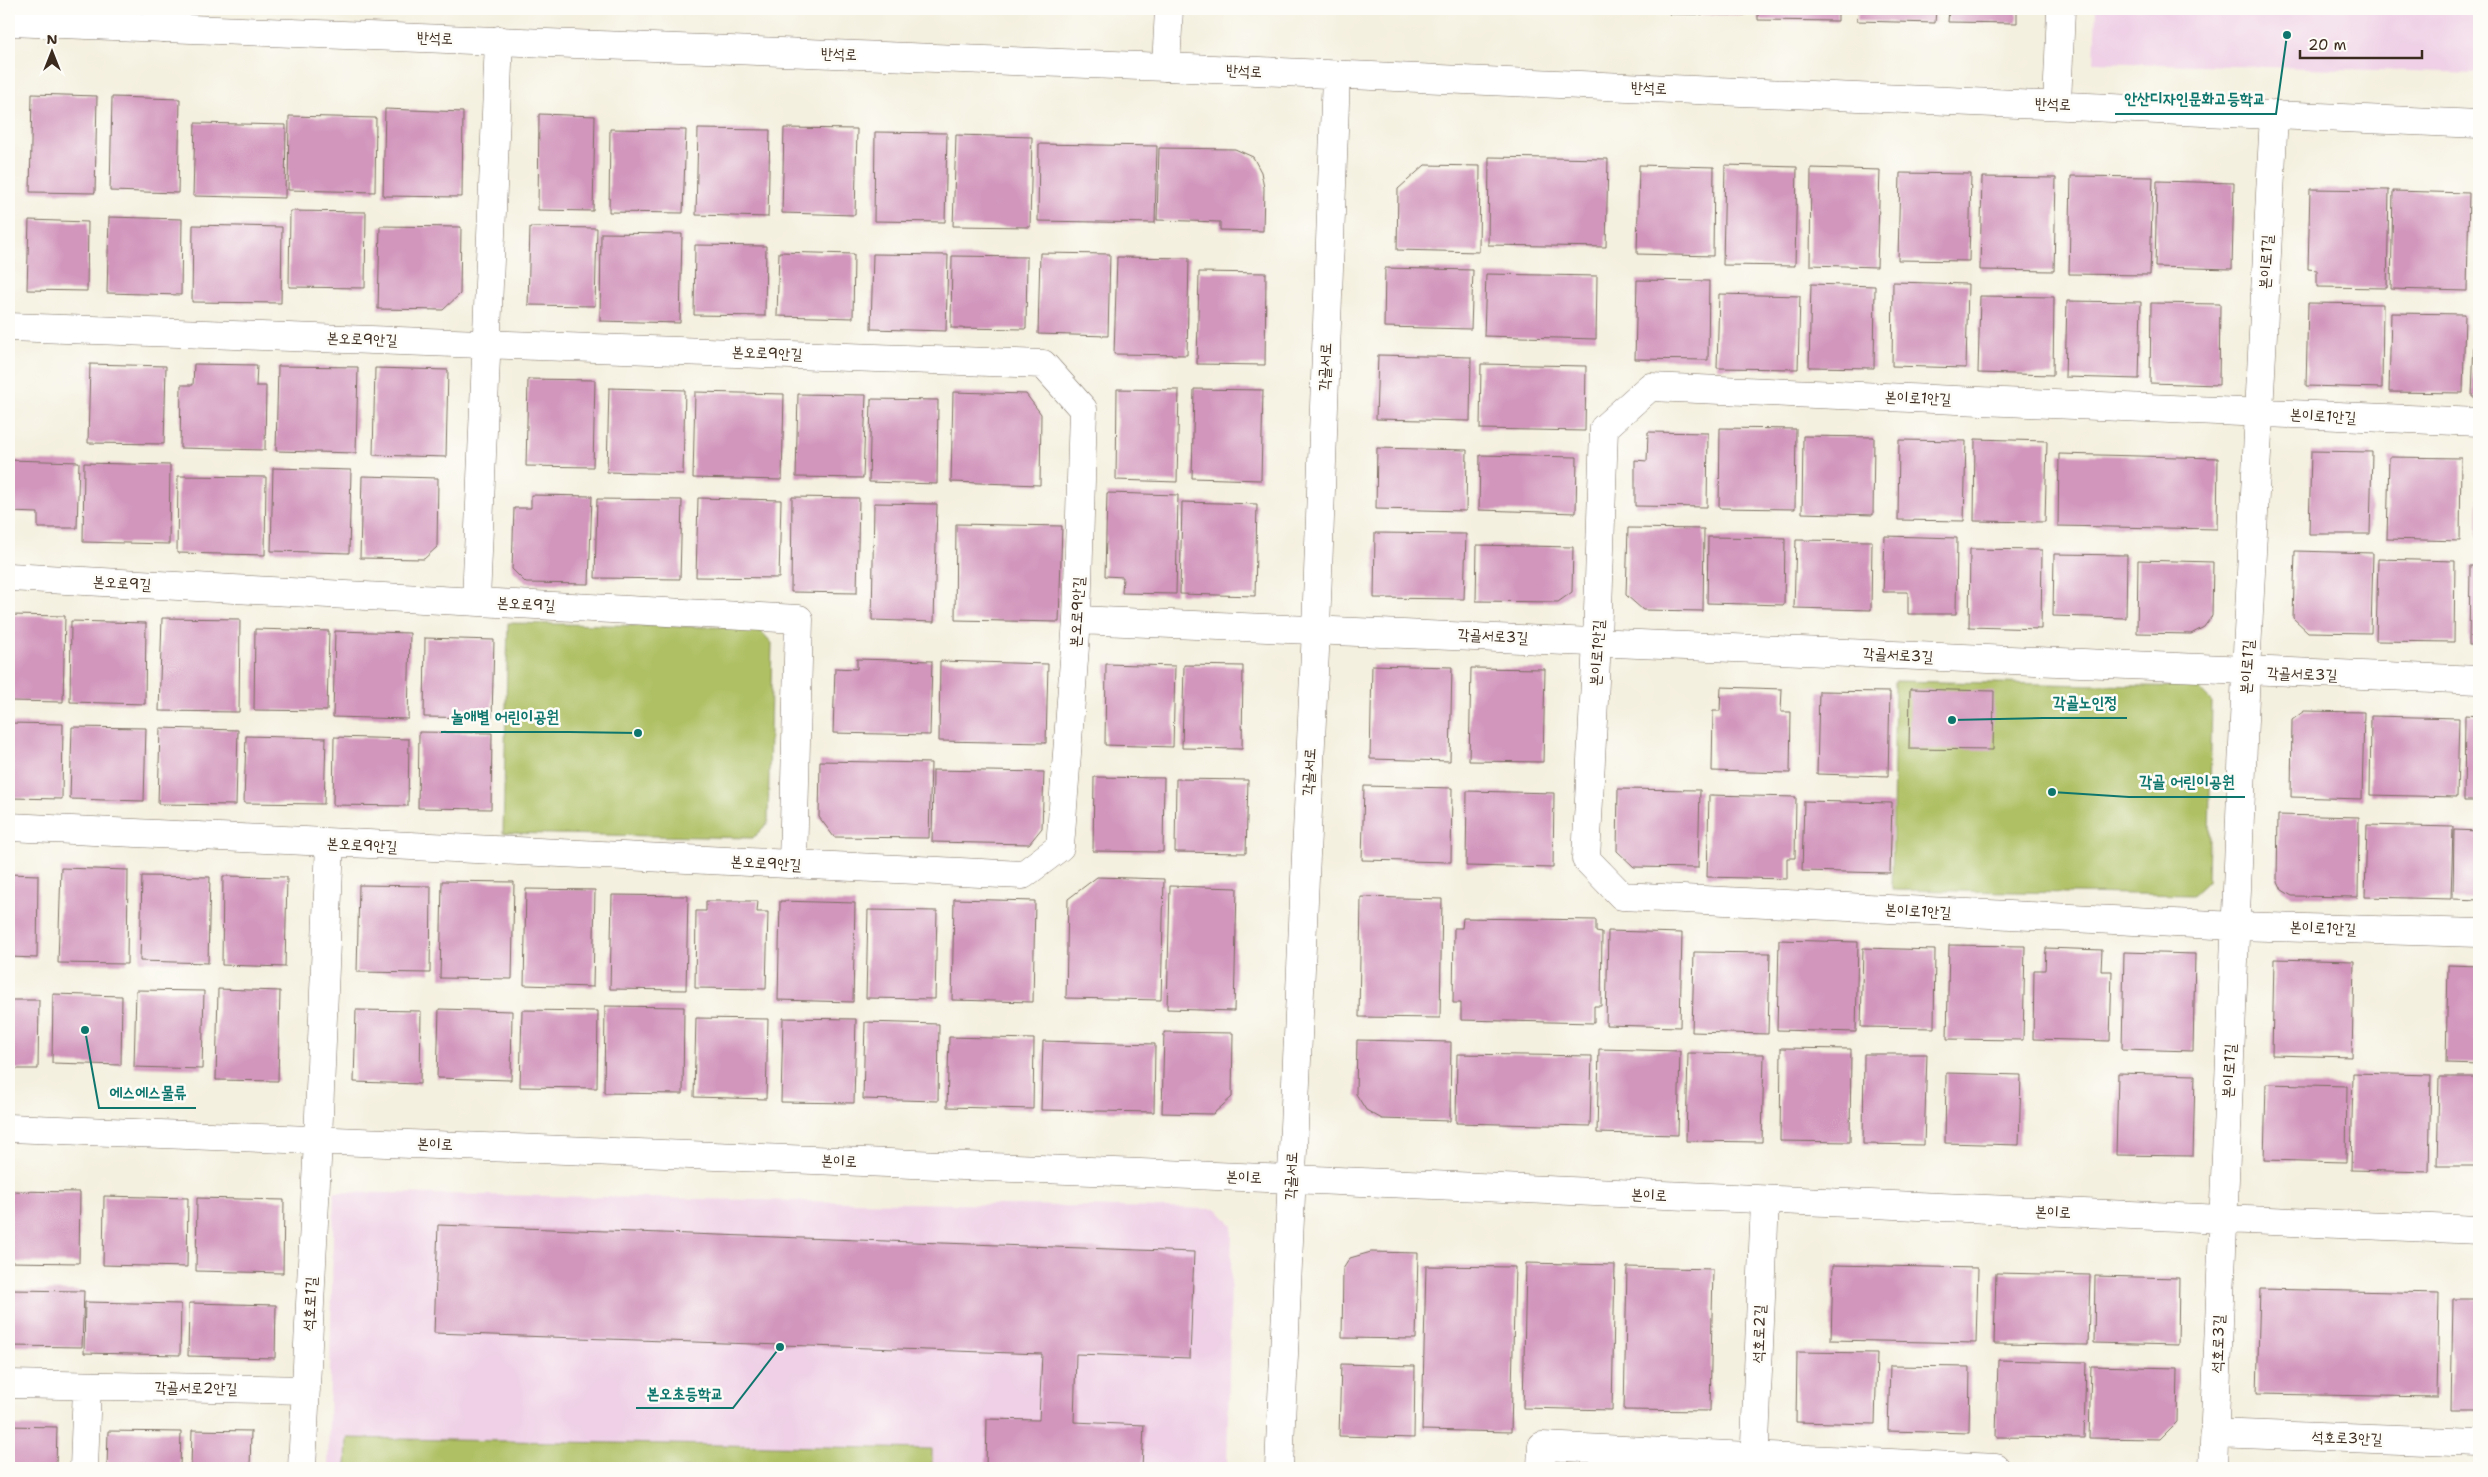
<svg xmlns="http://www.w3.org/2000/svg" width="2488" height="1477" font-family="'Shantell Sans','Poor Story',sans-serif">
<rect width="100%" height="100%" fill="#fdfcf7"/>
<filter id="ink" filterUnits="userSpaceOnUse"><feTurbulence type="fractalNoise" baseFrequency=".02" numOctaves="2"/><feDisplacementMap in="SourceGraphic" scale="10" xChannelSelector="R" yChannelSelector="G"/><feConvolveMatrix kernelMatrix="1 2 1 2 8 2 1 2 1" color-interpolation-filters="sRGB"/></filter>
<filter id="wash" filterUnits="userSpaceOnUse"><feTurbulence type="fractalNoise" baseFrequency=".0096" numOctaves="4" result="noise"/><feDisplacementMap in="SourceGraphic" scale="20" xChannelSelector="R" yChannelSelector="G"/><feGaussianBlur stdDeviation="1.12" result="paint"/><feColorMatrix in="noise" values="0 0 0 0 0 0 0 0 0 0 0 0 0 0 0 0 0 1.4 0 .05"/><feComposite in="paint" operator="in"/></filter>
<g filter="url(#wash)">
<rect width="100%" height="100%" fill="#f4f0df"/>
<path fill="#efd0e6" d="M2096 9H2479V73L2094 62Z
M334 1192 1217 1209 1232 1225 1227 1468H328Z"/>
<path fill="#aec064" stroke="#747541" d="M508 623 758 628 772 643 768 823 753 838 503 833Z
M1895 681 2197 687 2212 702 2208 881 2193 895 1892 890Z
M347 1438 932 1449V1468H346Z"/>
<g id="blocks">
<path fill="#d295bc" d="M1669 9H1745V15L1669 14Z
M1758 9H1838V21L1758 20Z
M1858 9H1936L1935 23 1857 21Z
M1949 9H2017V23L1948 22Z
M32 94 97 96 95 193 30 192Z
M112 97 180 99 178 193 110 191Z
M385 109 463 112 462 197 383 196Z
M539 114 595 116 593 211 538 210Z
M289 116 376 118 375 192 288 190Z
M195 123 286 125 285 198 193 196Z
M784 128 857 129 855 215 782 213Z
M610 129 686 130 683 213 609 212Z
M698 129 770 130 768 217 696 215Z
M875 132 947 133 945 222 874 221Z
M956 135 1032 137 1030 227 953 226Z
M1039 144 1157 146 1155 223 1038 221Z
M1159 148 1235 149 1253 157 1261 172 1264 188 1263 231 1220 230V222L1157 220Z
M1489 157 1608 159 1606 247 1488 245Z
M1425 165 1480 166 1479 252 1397 250 1398 189Z
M1639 165 1714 167 1713 256 1637 254Z
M1725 165 1797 167 1795 266 1723 265Z
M1811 168 1880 170 1877 267 1810 265Z
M1900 173 1971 174 1969 261 1898 260Z
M2071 176 2153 177 2150 275 2069 274Z
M1982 177 2056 178 2054 271 1980 270Z
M2157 181 2234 183 2232 269 2155 267Z
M2310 189 2389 190 2387 288 2317 287V270L2308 269Z
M2393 191 2469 193 2467 291 2391 289Z
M290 211 366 212 365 288 289 287Z
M109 217 182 219 181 295 107 293Z
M29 220 88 222 87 291 27 290Z
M193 225 282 227 281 303 192 302Z
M380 226 461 227 460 294 443 310 378 309Z
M530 227 597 228 595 306 528 305Z
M601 233 682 234 680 323 600 321Z
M695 245 766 246 765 316 694 315Z
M779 252 854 254 853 318 777 316Z
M1040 253 1110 254 1108 336 1038 334Z
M873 254 948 255 946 331 871 329Z
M952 256 1027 257 1026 329 951 328Z
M1117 257 1189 258 1187 355 1114 354Z
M1385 268 1473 270 1471 329 1384 327Z
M1199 272 1266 273 1265 365 1197 364Z
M1486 274 1597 276 1596 339 1484 336Z
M2478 274H2479V290H2477Z
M1637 280 1709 281 1708 360 1635 359Z
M1893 282 1968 284 1966 368 1892 366Z
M1811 284 1875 286 1874 368 1809 367Z
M1719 294 1800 296 1798 369 1717 368Z
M1980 296 2054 297 2053 375 1978 373Z
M2067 301 2141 302 2139 379 2065 377Z
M2151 303 2220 304 2219 385 2150 383Z
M2308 303 2383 304 2382 388 2306 386Z
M2475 312H2479V397H2472Z
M2391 313 2465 314 2463 393 2389 392Z
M1378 355 1471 357 1470 421 1376 419Z
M90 364 166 366 164 444 88 443Z
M194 364 257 365 256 386H266L265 450 180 448 181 385H193Z
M1481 364 1586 366 1585 431 1480 429Z
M278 366 358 367 356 453 276 451Z
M375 368 448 370 446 457 373 455Z
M528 379 595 380 593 467 526 466Z
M609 388 685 390 683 474 607 472Z
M1117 389 1179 390 1177 482 1116 480Z
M1194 389 1263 390 1261 480 1192 478Z
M695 392 784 394 782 480 693 478Z
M953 392 1026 394 1041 414 1040 485 951 482Z
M798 394 866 395 863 478 796 477Z
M871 399 938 400 937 484 869 482Z
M1720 428 1796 429 1795 509 1719 508Z
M1648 432 1708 433 1707 507 1635 506V460L1647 461Z
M1803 436 1874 437 1873 515 1802 513Z
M1975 439 2047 441 2045 522 1974 521Z
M1899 440 1966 441 1964 521 1898 520Z
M1377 448 1467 450 1466 511 1376 509Z
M2311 451 2372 452 2370 534H2309Z
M2059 454 2218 458 2217 529 2058 526Z
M1480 455 1577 457 1576 513 1479 510Z
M2389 457 2461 458 2460 541 2387 539Z
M9 460 79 462 77 528H38V513L9 512Z
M84 463 170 465 169 544 83 542Z
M273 468 351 470 349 553 271 551Z
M178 476 266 477 265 555 177 553Z
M362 476 438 478 437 547 424 559 360 558Z
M1107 493 1178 495 1176 594 1122 593 1123 577 1105 576Z
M531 495 592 496 589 584 526 583 512 569 514 508H531Z
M792 497 859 498 857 593 791 592Z
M698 498 781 500 779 578 696 577Z
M597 499 682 500 680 579 595 578Z
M2478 499H2479V537L2477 536Z
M1182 502 1257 504 1255 596 1180 594Z
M874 503 937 504 934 622 872 620Z
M956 524 1062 526 1059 622 955 620Z
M1628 528 1704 529 1703 611 1643 610 1626 595Z
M1375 533 1466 534 1464 599 1374 598Z
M1885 536 1957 538 1956 614H1908V592H1883Z
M1708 537 1785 538 1784 605 1707 603Z
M1796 540 1872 541 1871 610 1794 608Z
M1477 545 1573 547 1572 592 1558 602 1476 601Z
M1970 549 2042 550 2041 629 1969 627Z
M2295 551 2373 553 2371 633 2308 632 2293 618Z
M2054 554 2127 555 2126 618 2053 616Z
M2378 559 2455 561 2454 642 2376 641Z
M2138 560 2213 562 2212 616 2204 627 2191 634 2137 633Z
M2470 566H2479V645H2469Z
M9 615 65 616 63 702 9 701Z
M162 618 240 619 239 712 159 711Z
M71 621 146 623 145 704 70 702Z
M255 629 329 631 327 711 254 710Z
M335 631 410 633 408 719 333 717Z
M425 638 494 640 492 718 424 717Z
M857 659 932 661 930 735 833 733 835 668 857 669Z
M940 661 1048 664 1046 743 939 741Z
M1106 664 1175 666 1173 747 1105 745Z
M1184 665 1243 666 1242 749 1182 748Z
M1372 665 1452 667 1450 761 1370 759Z
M1471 668 1545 669 1543 762 1469 761Z
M1721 687 1782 689 1781 712H1791L1790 773 1712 771 1713 711H1720Z
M1910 689 1994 691 1993 750 1909 749Z
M1819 691 1890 692 1888 776 1817 774Z
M2304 711 2364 712 2362 799 2291 797 2292 720Z
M2465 715 2479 716V801H2464Z
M2371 716 2459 718 2457 797 2370 795Z
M9 723 63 724 62 799 9 798Z
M72 727 146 728 144 801 70 799Z
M160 728 238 730 236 805 158 804Z
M419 732 492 733 491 809 418 808Z
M246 736 326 738 324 804 244 803Z
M334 737 409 739 408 806 333 805Z
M820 761 931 763 929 838 834 837 819 817Z
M933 770 1044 772 1042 828 1029 844 932 842Z
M1094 777 1164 778 1163 852 1093 851Z
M1176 779 1248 780 1246 853 1175 852Z
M1364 786 1452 788 1451 862 1362 860Z
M1618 789 1700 790 1698 868 1634 867 1617 851Z
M1467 791 1554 793 1553 868 1466 866Z
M1709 795 1796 797 1795 858H1787V879L1707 877Z
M1804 801 1892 803 1890 873 1802 871Z
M2278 815 2359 817 2358 897 2292 896 2282 890 2277 879Z
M2367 825 2453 827 2451 899 2365 897Z
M2454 830 2479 831V900L2453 899Z
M61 868 128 870 127 964 58 963Z
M9 874 38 875 37 958 9 957Z
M142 876 210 877 208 963 140 961Z
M223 876 287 877 285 967 222 965Z
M1097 877 1164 879 1161 1000 1066 998 1068 899Z
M442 881 514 882 512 979 440 978Z
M359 885 431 886 430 973 357 972Z
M1170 886 1237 888 1234 1011 1167 1009Z
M526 889 595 890 593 987 524 985Z
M612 895 688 896 686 990 610 989Z
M1361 897 1442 899 1440 1018 1359 1017Z
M954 899 1035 901 1033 1002 952 1000Z
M706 901H758L757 912H768L766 989 695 988 696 911H706Z
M780 901 855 903 853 1002 778 1000Z
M868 910 937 911 935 999 866 998Z
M1463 918 1596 920V932L1602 933 1601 1006H1594V1023L1461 1020V1003H1453L1454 928H1462Z
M1608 931 1682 933 1680 1027 1606 1025Z
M1779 940 1858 942 1856 1032 1777 1030Z
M1949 945 2025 946 2023 1040 1947 1039Z
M1863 948 1935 950 1934 1028 1861 1027Z
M2046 948 2102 950 2101 971H2112L2110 1041 2033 1039 2034 970H2045Z
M1694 952 1770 953 1768 1034 1692 1032Z
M2124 952 2195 954 2193 1051 2122 1049Z
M2274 959 2354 961 2352 1057 2272 1055Z
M2448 965 2479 966V1064L2446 1063Z
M218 989 280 991 278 1081 216 1080Z
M136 990 204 991 202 1069 134 1067Z
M53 994 122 996 121 1065 52 1063Z
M9 1000H39L38 1069H9Z
M605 1006 684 1007 683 1094 604 1093Z
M439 1009 512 1011 511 1080 437 1078Z
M356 1010 421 1011 420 1084 354 1082Z
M522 1010 598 1011 597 1088 520 1087Z
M696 1018 768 1019 766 1099 694 1097Z
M783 1018 856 1019 854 1103 781 1102Z
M865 1022 939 1024 938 1101 863 1099Z
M1164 1032 1233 1033 1232 1097 1213 1114 1162 1113Z
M949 1037 1034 1039 1033 1109 947 1107Z
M1357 1040 1451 1042 1450 1121 1382 1119 1366 1110 1356 1094Z
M1043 1041 1155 1044 1154 1112 1041 1110Z
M1781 1048 1851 1049 1850 1142 1780 1141Z
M1599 1049 1680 1051 1678 1135 1597 1133Z
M1688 1053 1764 1054 1762 1142 1686 1141Z
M1457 1054 1592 1056 1590 1126 1456 1123Z
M1864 1054H1927L1924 1145 1863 1144Z
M1946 1073 2021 1075 2019 1145 1945 1143Z
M2118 1073 2195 1075 2193 1156 2116 1155Z
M2353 1073 2431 1075 2429 1172 2351 1170Z
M2439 1077H2479V1166H2437Z
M2266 1084 2347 1086 2346 1162 2264 1160Z
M9 1191 80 1192 79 1263 9 1262Z
M104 1196 188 1198 187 1267 103 1265Z
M197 1198 284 1200 283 1273 196 1271Z
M438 1225 1194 1252 1190 1358 1076 1354 1074 1422 1144 1425 1142 1468H986L987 1419 1039 1420 1042 1354 434 1333Z
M1371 1252 1418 1253 1416 1339 1342 1338 1343 1269 1350 1258Z
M1526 1263 1615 1265 1612 1410 1523 1408Z
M1833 1265 1978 1268 1976 1343 1831 1340Z
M1426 1266 1515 1267 1511 1432 1422 1430Z
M1627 1267 1713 1269 1710 1411 1624 1410Z
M1996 1273 2090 1275 2088 1345 1994 1344Z
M2095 1276 2179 1278 2178 1345 2094 1343Z
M2260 1289 2439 1293 2437 1397 2257 1394Z
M9 1290 84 1291 82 1347 9 1346Z
M2453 1299H2479V1410H2451Z
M85 1302 181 1304 180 1355 84 1353Z
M189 1303 276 1305 275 1358 188 1356Z
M1797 1352 1877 1353 1875 1424 1796 1422Z
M1998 1360 2086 1362 2084 1438 1996 1437Z
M1341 1364 1415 1366 1414 1438 1339 1436Z
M1890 1366 1970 1367 1969 1433 1888 1431Z
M2091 1366 2178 1368 2177 1422 2160 1439 2089 1438Z
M9 1426 57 1427 56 1468H9Z
M192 1430 251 1431 250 1468H191Z
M108 1431 181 1432 180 1468H107Z
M1332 1465 1407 1467V1468H1332Z"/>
</g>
</g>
<g filter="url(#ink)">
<use href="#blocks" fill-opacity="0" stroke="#7c6f62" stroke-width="1"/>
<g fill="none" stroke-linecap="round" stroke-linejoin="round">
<defs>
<path id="minor" d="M163 28 164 9
M1166 67 1169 9
M2057 104 2061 9
M9 327 1043 364 1083 409 1077 620 1060 847 1023 875 9 827
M2479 422 1650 387 1604 428 1597 641 1586 859 1622 896 2236 926 2479 933
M9 577 799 619 793 864
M476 601 499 40
M1077 620C1545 636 2012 663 2479 680
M9 1128 1291 1179 2479 1230
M9 1384 306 1390
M2214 1433 2479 1443
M84 1468 87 1386
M302 1468 318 1140 330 843
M1541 1468 1542 1446 1996 1468
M1754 1468 1765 1200
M2213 1468 2246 672 2274 114"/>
<path id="tertiary" d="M9 22 1166 67 2479 124
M1279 1468 1316 628 1336 75"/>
</defs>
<use href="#minor" stroke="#7c6f62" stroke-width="29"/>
<use href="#tertiary" stroke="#7c6f62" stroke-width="29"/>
<use href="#minor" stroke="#fff" stroke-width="28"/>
<use href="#tertiary" stroke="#fff" stroke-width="28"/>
</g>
</g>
<g text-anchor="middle" stroke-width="5" stroke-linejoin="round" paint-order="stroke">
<g font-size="15" fill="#3b2a1e" stroke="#fdfcf7">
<text transform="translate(435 38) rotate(2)" y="5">반석로</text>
<text transform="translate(839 54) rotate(2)" y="5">반석로</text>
<text transform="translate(1244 71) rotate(3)" y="5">반석로</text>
<text transform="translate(1649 88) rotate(2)" y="5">반석로</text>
<text transform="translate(2053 104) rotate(2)" y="5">반석로</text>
<text transform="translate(2266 262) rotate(-87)" y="5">본이로1길</text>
<text transform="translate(362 339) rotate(2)" y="5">본오로9안길</text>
<text transform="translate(767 353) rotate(2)" y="5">본오로9안길</text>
<text transform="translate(1325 367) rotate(-88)" y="5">각골서로</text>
<text transform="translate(1918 398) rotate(2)" y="5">본이로1안길</text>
<text transform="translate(2323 416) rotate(3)" y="5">본이로1안길</text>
<text transform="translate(122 583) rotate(3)" y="5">본오로9길</text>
<text transform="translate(526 604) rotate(3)" y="5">본오로9길</text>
<text transform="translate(1077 612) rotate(-87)" y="5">본오로9안길</text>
<text transform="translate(1493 636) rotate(3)" y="5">각골서로3길</text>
<text transform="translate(1597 653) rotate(-87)" y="5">본이로1안길</text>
<text transform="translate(1898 655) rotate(3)" y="5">각골서로3길</text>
<text transform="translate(2247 667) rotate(-87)" y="5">본이로1길</text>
<text transform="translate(2302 674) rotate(2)" y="5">각골서로3길</text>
<text transform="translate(1309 772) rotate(-87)" y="5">각골서로</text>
<text transform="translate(362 845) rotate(3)" y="5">본오로9안길</text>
<text transform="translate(766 863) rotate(3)" y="5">본오로9안길</text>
<text transform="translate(1918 911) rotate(3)" y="5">본이로1안길</text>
<text transform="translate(2323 928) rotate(2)" y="5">본이로1안길</text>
<text transform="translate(2229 1071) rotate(-87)" y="5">본이로1길</text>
<text transform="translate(435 1144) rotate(2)" y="5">본이로</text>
<text transform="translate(839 1161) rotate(2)" y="5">본이로</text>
<text transform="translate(1291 1176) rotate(-88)" y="5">각골서로</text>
<text transform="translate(1244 1177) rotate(2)" y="5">본이로</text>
<text transform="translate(1649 1195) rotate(2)" y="5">본이로</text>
<text transform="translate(2053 1212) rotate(2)" y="5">본이로</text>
<text transform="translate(310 1304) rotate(-87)" y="5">석호로1길</text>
<text transform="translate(1759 1334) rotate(-88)" y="5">석호로2길</text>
<text transform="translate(2218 1344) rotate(-88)" y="5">석호로3길</text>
<text transform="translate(196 1388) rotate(1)" y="5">각골서로2안길</text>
<text transform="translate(2347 1438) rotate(2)" y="5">석호로3안길</text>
</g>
</g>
<path fill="none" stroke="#0f766e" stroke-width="2" d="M2287 35L2276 114H2115M1952 720L2043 718H2127M638 733L569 732H441M2052 792L2129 797H2245M85 1030L99 1108H196M780 1347L733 1408H636"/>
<g fill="#0f766e" stroke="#fdfcf7" stroke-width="2">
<circle cx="2287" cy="35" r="5"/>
<circle cx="1952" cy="720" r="5"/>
<circle cx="638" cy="733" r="5"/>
<circle cx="2052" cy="792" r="5"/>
<circle cx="85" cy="1030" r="5"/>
<circle cx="780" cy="1347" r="5"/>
</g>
<g font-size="16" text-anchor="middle" font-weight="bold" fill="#0f766e" stroke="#fdfcf7" stroke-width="5" stroke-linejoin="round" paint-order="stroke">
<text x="2195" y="104">안산디자인문화고등학교</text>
<text x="2085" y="708">각골노인정</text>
<text x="505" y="722">놀애별 어린이공원</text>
<text x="2187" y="787">각골 어린이공원</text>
<text x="148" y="1098">에스에스물류</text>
<text x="685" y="1399">본오초등학교</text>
</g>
<rect width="2488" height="1477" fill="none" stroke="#fdfcf7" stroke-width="30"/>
<g transform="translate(52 52)" stroke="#fdfcf7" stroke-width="4" paint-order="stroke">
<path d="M0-4L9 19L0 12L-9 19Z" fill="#3b2a1e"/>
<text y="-8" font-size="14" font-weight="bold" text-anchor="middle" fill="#3b2a1e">N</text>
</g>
<path d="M2300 50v8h122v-8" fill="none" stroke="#3b2a1e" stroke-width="2.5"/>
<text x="2308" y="50" font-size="15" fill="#3b2a1e" stroke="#fdfcf7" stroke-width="4" paint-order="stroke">20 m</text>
</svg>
